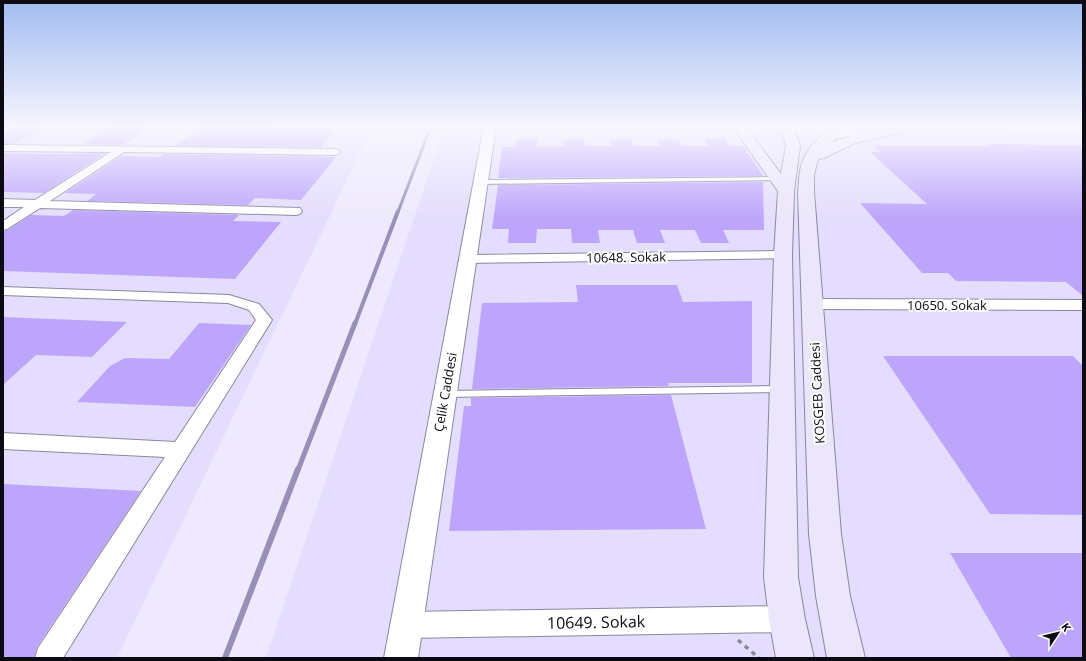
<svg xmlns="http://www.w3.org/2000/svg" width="1086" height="661" font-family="'Open Sans',sans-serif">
<rect width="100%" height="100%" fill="#eee9fd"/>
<path fill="#e4ddfd" d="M3 126H373L117 658H3Z
M445 126H1083V658H266Z"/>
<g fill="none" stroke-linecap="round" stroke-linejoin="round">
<path stroke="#9990b8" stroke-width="3" d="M398 212 431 126"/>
<path stroke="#9990b8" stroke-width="4" d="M355 324 398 211"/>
<path stroke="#9990b8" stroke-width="5" d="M298 470 355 323"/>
<path stroke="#9990b8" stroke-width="6" d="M225 658 298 469"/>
</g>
<path fill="#bda5fc" d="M12 126H47L13 144H3V130Z
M114 126H152L123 145 83 144Z
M217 126H276L273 129 336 130 321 147 175 146 201 127Z
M725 138 730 146H743L763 176 498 178 502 147H516V139H537V147L564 146 563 139H584L585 146H612L610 139H631L633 146H660L657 139H678L682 146H709L704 139Z
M989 144 1083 145V296L1066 282 956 281 948 273H922L860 203 927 204 870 152H881L874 146H991Z
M3 153 43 154 106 153 44 193 3 192Z
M164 154 313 156 336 157 301 200 255 198 248 205 87 201 96 194 65 193 121 156 160 157Z
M763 182 764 230H723L729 243H701L695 230H660L665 243H637L633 230H598L600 243H572L571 229H537L536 243H508L509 229H492L498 185Z
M73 210 239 215 233 221 281 222 235 279 3 271V231L8 230 31 215 64 216Z
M576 285H677L683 302 752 301V383H668L669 386 472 389 482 303 578 302Z
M3 317 127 322 92 357 36 355 3 385Z
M199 323 251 325 195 407 77 402 110 366 125 358 169 359Z
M883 356H1073L1083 366V515L990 514Z
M671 395 706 529 449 531 464 406H471V398Z
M3 484 141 491 37 647 34 658H3Z
M950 553H1083V658H1011Z"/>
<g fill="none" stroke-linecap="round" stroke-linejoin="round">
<defs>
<path id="service" d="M777 177 779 178V180L481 184 478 182 481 180Z
M780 386 783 387 784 389 783 391 780 392 446 397 443 396 441 394 443 392 446 391Z"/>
<path id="minor" d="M3 145 336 149 341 152 336 155 124 152 50 201 300 208 302 211 300 214 296 215 40 208 7 229 3 230V221L24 207H3V199L35 200 111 152 3 151Z
M783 251 788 252 790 255 788 258 468 263 463 262 461 259 463 256 468 255Z
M3 287 229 295 259 304 272 320 63 658H35L38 648 165 457 3 449V433L175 442 256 320 249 310 228 303 3 295Z
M812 299 1083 300V310L812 309 807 307 804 304 807 301Z
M787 606 796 610 800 619 796 628 787 632 406 638 397 634 393 625 397 616 406 612Z"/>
<path id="tertiary" d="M484 126H496L418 658H384Z
M1083 126V131L889 130 835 138 831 137 829 134 831 131 859 126Z"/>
<path id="secondary" d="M732 126H745L781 174 786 146 783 134 763 129 761 126H785L794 128 800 146 794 191 792 255 798 577 805 619 814 658H776L769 619 764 577 774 255 778 191Z
M891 126 913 127 911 130 855 143 824 158 818 159 814 175V192L841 534 850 596 865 658H827L816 596 809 534 798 192C799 183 799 175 801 166 805 153 820 129 836 133L838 136 831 143 856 134Z"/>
</defs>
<use href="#service" stroke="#8b869d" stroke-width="2"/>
<use href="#minor" stroke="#8b869d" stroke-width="2"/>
<use href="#tertiary" stroke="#8b869d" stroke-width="2"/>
<use href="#secondary" stroke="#8b869d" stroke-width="2"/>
<path stroke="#8d8998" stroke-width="3.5" stroke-dasharray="4.5 4.5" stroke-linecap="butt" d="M738 640 759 658"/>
<use href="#service" fill="#fff" fill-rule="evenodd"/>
<use href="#minor" fill="#fff" fill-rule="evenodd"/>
<use href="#tertiary" fill="#fff" fill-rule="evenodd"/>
<use href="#secondary" fill="#ebe6fa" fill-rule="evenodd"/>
</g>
<linearGradient id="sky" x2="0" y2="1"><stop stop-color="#a1bcf1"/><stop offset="0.58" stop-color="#f7f5fe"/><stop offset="1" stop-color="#f7f5fe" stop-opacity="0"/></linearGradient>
<rect width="1086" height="219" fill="url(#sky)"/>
<g text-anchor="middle" stroke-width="4" stroke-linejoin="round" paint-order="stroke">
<g font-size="13" fill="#0c0a12" stroke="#fff">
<text transform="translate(626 257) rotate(-1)" y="5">10648. Sokak</text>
<text x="947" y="310">10650. Sokak</text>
<text transform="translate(445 392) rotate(-80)" y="5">Çelik Caddesi</text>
<text transform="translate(817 393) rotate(-93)" y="5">KOSGEB Caddesi</text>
</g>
<g font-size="16" fill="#0c0a12" stroke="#fff">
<text transform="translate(596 622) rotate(-1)" y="6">10649. Sokak</text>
</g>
</g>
<rect width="1086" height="661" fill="none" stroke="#0c0a12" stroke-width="8"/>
<g transform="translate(1058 633) rotate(55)" stroke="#ffffff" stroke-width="3" paint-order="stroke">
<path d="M0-3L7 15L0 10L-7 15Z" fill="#0c0a12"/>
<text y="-6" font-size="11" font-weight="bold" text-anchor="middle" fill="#0c0a12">K</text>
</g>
</svg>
